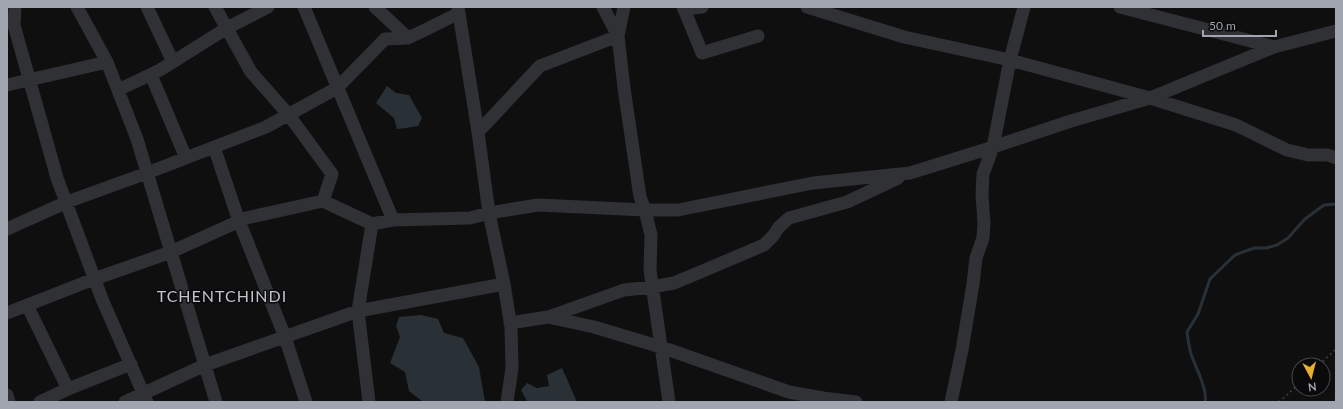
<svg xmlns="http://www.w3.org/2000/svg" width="1343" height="409" font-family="Lato,sans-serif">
<rect width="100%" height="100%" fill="#0f0f10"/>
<path fill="#293137" d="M387 86 396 93 409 95 422 118 418 126 406 128 397 129 394 118 376 103Z
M421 315 438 319 444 333 463 338 479 367 485 402H423L409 391 405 372 390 363 400 337 396 326 399 317Z
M562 368 577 402 527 401 521 390 527 383 537 388 549 386 547 375Z"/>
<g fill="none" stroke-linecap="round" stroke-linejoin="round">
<path stroke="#293137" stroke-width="3" d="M1205 402C1208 390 1195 366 1191 354 1189 347 1188 339 1187 332L1198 314 1210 279 1235 255 1254 248H1266L1277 245 1288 238 1305 219 1324 205 1336 204"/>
<path stroke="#36373c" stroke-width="2" stroke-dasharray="2 3" stroke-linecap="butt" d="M1319 365 1336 349
M1279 402 1299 384"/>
<path stroke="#303135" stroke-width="13" d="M15 7 14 25 57 178 102 299 147 402
M77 7 107 62 137 139 216 402
M147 7 173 62
M215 7 251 72 288 114 332 174 323 201
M304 7 393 220
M375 7 408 38 429 28 459 13
M458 7 478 132 489 213 504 284 511 327 512 368 507 402
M603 7 618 36 624 88 640 197 645 210 651 235 650 270 669 402
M683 7 684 9 702 7
M807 7 904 37 1010 60 1150 98 1236 125 1287 150 1308 155H1328L1336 158
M1120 7 1274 47
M684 9 702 53 758 36
M151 75 186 158
M7 85 107 62
M118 90 160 70 227 28 268 7
M478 132 540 66 618 36 624 7
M214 147 239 221 285 337 306 402
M7 229 67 202 147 173 266 127 337 88 385 39 408 38
M27 305 68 389
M7 313 94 279 171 252 246 218 323 201 372 224 393 220 470 218 489 213 538 205 645 210H678L813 183 910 173 987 149 1071 121 1150 98 1274 47 1336 31
M548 317 624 290 652 287 674 283 698 273 764 245 773 236 779 227 789 218 847 202 898 178
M510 323 548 317 594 327 661 347 789 392 823 398 856 402
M7 395 9 402
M40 402 68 389 131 364
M125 402 205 365 358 311 504 284
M369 402 358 311 372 224
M951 402 962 350 973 284 976 258 983 238 984 223 982 195 983 174 993 147 1010 60 1024 7"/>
</g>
<g text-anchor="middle" stroke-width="3" stroke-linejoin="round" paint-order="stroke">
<g font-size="16" letter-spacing="1" fill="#c1c4cd" stroke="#0a0a0b">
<text x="222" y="302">TCHENTCHINDI</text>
</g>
</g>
<rect width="1343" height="409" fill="none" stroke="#a1a5b0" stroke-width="16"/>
<g transform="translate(1311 377) rotate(173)"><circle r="19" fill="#0a0a0b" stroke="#46484d"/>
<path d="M0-3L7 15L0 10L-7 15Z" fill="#e6af30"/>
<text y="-6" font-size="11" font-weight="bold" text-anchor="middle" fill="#a1a5b0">N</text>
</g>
<path d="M1203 30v6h73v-6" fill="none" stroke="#a1a5b0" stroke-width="2"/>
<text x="1209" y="30" font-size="12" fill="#a1a5b0" stroke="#0a0a0b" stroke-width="3" paint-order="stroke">50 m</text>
</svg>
